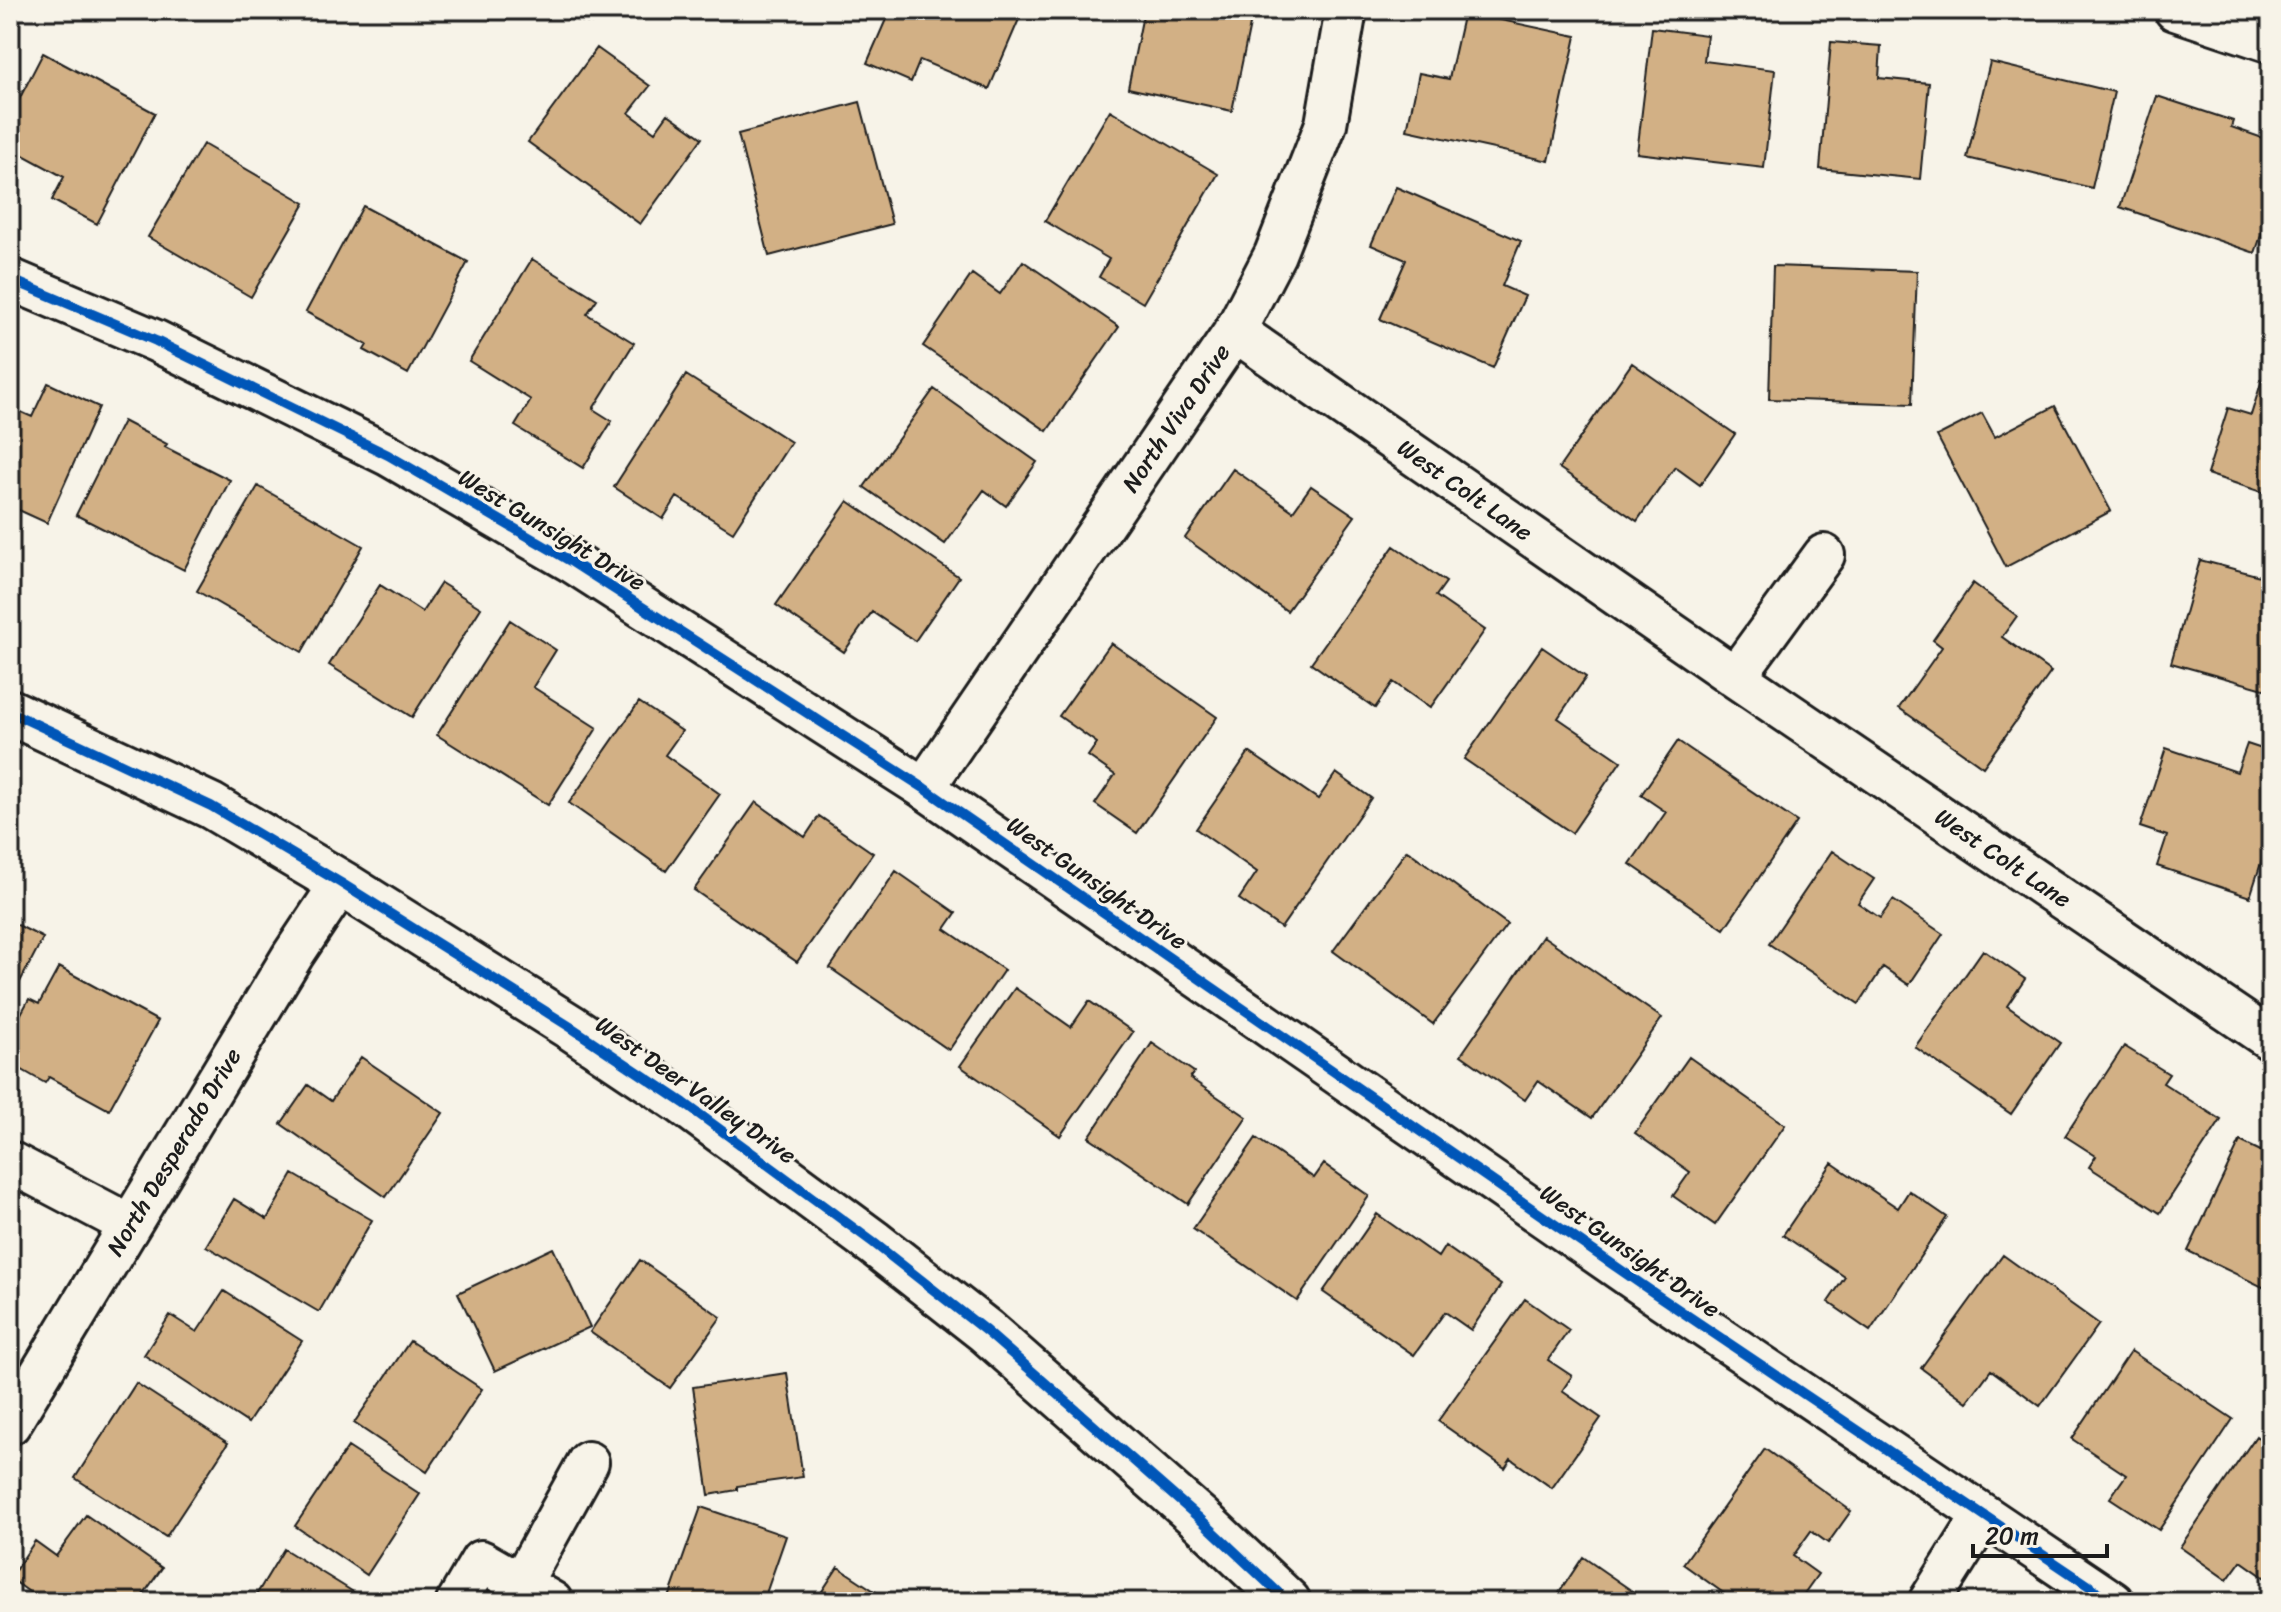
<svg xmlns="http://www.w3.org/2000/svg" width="2281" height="1612" font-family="Sriracha,sans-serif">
<rect width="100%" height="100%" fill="#f7f3e8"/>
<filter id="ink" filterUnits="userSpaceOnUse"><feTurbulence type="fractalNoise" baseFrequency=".0125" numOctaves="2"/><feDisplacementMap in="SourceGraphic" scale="16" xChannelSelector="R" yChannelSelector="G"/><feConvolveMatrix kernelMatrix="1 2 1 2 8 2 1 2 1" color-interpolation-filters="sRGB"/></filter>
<g filter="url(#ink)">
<path fill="#d2b085" stroke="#1c1c1c" stroke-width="2" d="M525 10H594L591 23Z
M890 10H1023L989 89 920 60 911 82 867 63Z
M1144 10H1253L1232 111 1128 88Z
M1464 12 1576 36 1549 161 1407 130 1419 73 1449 79Z
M1652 28 1707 35 1704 61 1775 70 1764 168 1637 153Z
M1831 42 1881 46 1879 78 1929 83 1920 179 1820 169Z
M597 48 650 86 629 113 655 132 668 114 702 138 640 224 528 142Z
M43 53 155 113 97 224 52 200 64 177 10 148V117Z
M1990 62 2114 92 2092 188 1967 158Z
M2157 96 2233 121 2231 127 2271 141V207L2255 253 2120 207Z
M860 102 892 224 769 256 738 134Z
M1110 110 1218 174 1143 303 1099 277 1109 259 1045 221Z
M203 144 305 203 251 297 148 237Z
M1396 187 1521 241 1502 286 1525 296 1493 368 1380 319 1406 260 1371 245Z
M363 206 468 262 408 374 364 350 367 345 306 312Z
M532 259 597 299 587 314 634 343 593 409 612 421 583 468 515 426 531 400 469 361Z
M1023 261 1119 327 1047 431 923 346 972 274 1000 294Z
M1773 266 1917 271 1912 404 1769 399Z
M1632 363 1735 434 1700 485 1675 467 1637 521 1559 468Z
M2267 364 2271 365V495L2207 474 2228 408 2251 415Z
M686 375 791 442 733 532 677 497 663 519 614 487Z
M48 383 99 407 47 523 10 506V407L32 417Z
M934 389 1037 462 1006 506 984 490 945 544 864 487Z
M2055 406 2111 511 2006 567 1937 436 1982 413 1995 437Z
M123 421 167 444 165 447 230 480 184 570 76 515Z
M1233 469 1293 511 1311 486 1355 516 1287 611 1185 538Z
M258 486 363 546 302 652 197 591Z
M848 501 959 577 915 641 872 612 844 652 776 605Z
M1394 546 1446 582 1436 596 1485 630 1430 708 1393 682 1375 708 1311 663Z
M2200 560 2271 579V578V691L2171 663Z
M441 583 481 608 412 717 329 665 380 585 422 612Z
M1973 583 2017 616 2002 637 2051 672 1983 767 1899 708 1942 647 1933 640Z
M510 620 556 650 533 687 597 728 548 805 437 735Z
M1111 643 1217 717 1137 833 1095 804 1115 775 1088 756 1097 743 1059 716Z
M1542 647 1586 677 1558 718 1621 761 1572 833 1464 759Z
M639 702 682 731 665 755 720 794 666 871 569 803Z
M1678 741 1797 822 1724 929 1630 864 1666 812 1641 795Z
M2247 744 2271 752V832L2250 897 2157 866 2167 836 2140 827 2166 748 2237 772Z
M1249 752 1318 799 1336 773 1371 798 1281 928 1239 899 1257 872 1196 829Z
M756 802 805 837 819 816 873 853 797 962 694 890Z
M1407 850 1507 924 1433 1024 1333 951Z
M1832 851 1874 879 1858 903 1880 918 1893 900 1943 934 1909 985 1883 967 1859 1004 1769 944Z
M896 871 956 913 945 929 1004 970 949 1050 830 968Z
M10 921 43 938 10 1001Z
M1543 936 1662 1018 1592 1118 1538 1081 1525 1100 1461 1055Z
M1983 950 2025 979 2007 1006 2060 1043 2011 1114 1915 1047Z
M59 967 158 1021 109 1110 49 1077 45 1083 10 1063V1034L29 999 39 1004Z
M1015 988 1071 1027 1089 1001 1133 1032 1060 1136 960 1066Z
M1152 1043 1194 1072 1190 1078 1247 1117 1188 1204 1089 1137Z
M2124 1046 2169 1074 2163 1083 2221 1120 2160 1213 2089 1167 2096 1156 2065 1136Z
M361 1057 443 1113 386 1197 281 1124 308 1085 331 1101Z
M1689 1057 1785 1125 1715 1225 1673 1196 1690 1172 1635 1133Z
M1256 1138 1314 1178 1324 1164 1369 1196 1297 1301 1193 1229Z
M2240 1141 2271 1156V1291L2188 1251Z
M1832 1163 1898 1208 1909 1191 1947 1217 1870 1331 1828 1302 1845 1277 1783 1235Z
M293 1174 372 1220 319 1312 206 1246 234 1199 267 1219Z
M1377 1214 1438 1257 1445 1246 1501 1285 1471 1330 1445 1312 1414 1355 1323 1292Z
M553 1248 590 1327 495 1371 458 1293Z
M2003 1255 2099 1324 2040 1406 1991 1370 1967 1402 1921 1368Z
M640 1260 721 1317 670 1388 590 1332Z
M224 1291 302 1341 248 1423 144 1355 170 1315 197 1332Z
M1525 1299 1569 1330 1548 1360 1572 1376 1562 1391 1601 1418 1552 1488 1511 1459 1505 1468 1438 1421Z
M410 1341 482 1389 427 1472 354 1423Z
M2131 1351 2233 1419 2159 1530 2110 1498 2126 1475 2072 1439Z
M787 1373 803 1477 737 1486V1490L709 1495 693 1387Z
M136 1383 228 1443 166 1537 75 1478Z
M2256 1436 2271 1447V1582L2241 1561 2227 1580 2180 1547Z
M348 1447 420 1494 367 1575 295 1526Z
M1765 1449 1851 1511 1828 1543 1811 1531 1793 1556 1818 1574 1798 1602H1736L1683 1564Z
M701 1507 786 1536 763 1602H680L669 1598Z
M86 1515 162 1568 138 1602H43L10 1578 35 1541 56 1556Z
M284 1549 355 1593 349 1602H252Z
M1583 1557 1648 1602H1553Z
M838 1567 891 1602H815Z"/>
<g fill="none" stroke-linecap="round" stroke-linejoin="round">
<defs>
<path id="street" d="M2175 10 2271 42
M10 279 156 341 388 455 572 562 924 788 1654 1293 2113 1602
M1235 331 1735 677 2271 1040
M1735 677 1824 555
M924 788 1235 331 1275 254 1326 124 1346 10
M10 1162 130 1225
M10 1424 293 955 341 883
M521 1583 588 1462
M457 1602 481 1561 552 1602
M1929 1602 1983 1516"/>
<path id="secondary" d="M10 712 211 806 341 883 572 1028 684 1103 874 1243 986 1331 1198 1517 1288 1602"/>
</defs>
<use href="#street" stroke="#1c1c1c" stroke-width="46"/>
<use href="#secondary" stroke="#1c1c1c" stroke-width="50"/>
<use href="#street" stroke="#f7f3e8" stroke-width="40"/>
<use href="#secondary" stroke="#f7f3e8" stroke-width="44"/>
<defs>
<path id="cycleway" d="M10 279 156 341 388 455 572 562 924 788 1654 1293 2113 1602
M10 712 211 806 341 883 572 1028 684 1103 874 1243 986 1331 1198 1517 1288 1602"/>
</defs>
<use href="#cycleway" stroke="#f7f3e8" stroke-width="15"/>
<use href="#cycleway" stroke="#0057b8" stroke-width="10"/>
</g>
</g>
<g text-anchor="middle" stroke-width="6" stroke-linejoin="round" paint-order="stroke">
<g font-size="24" fill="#1c1c1c" stroke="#f7f3e8">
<text transform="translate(1176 418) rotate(-56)" y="8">North Viva Drive</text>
<text transform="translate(1465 490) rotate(35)" y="8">West Colt Lane</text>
<text transform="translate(552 530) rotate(31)" y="8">West Gunsight Drive</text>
<text transform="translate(2003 858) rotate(34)" y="8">West Colt Lane</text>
<text transform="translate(1097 883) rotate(35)" y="8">West Gunsight Drive</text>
<text transform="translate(696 1090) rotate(35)" y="8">West Deer Valley Drive</text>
<text transform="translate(174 1152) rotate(-59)" y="8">North Desperado Drive</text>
<text transform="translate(1630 1251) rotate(35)" y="8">West Gunsight Drive</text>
</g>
</g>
<rect width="2281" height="1612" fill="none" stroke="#f7f3e8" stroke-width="40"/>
<rect x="20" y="20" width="2241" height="1572" fill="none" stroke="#1c1c1c" stroke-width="3" filter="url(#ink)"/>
<path d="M1973 1544v12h134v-12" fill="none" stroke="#1c1c1c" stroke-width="4"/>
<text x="1985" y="1544" font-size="24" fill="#1c1c1c" stroke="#f7f3e8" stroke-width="6" paint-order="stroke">20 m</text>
</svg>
